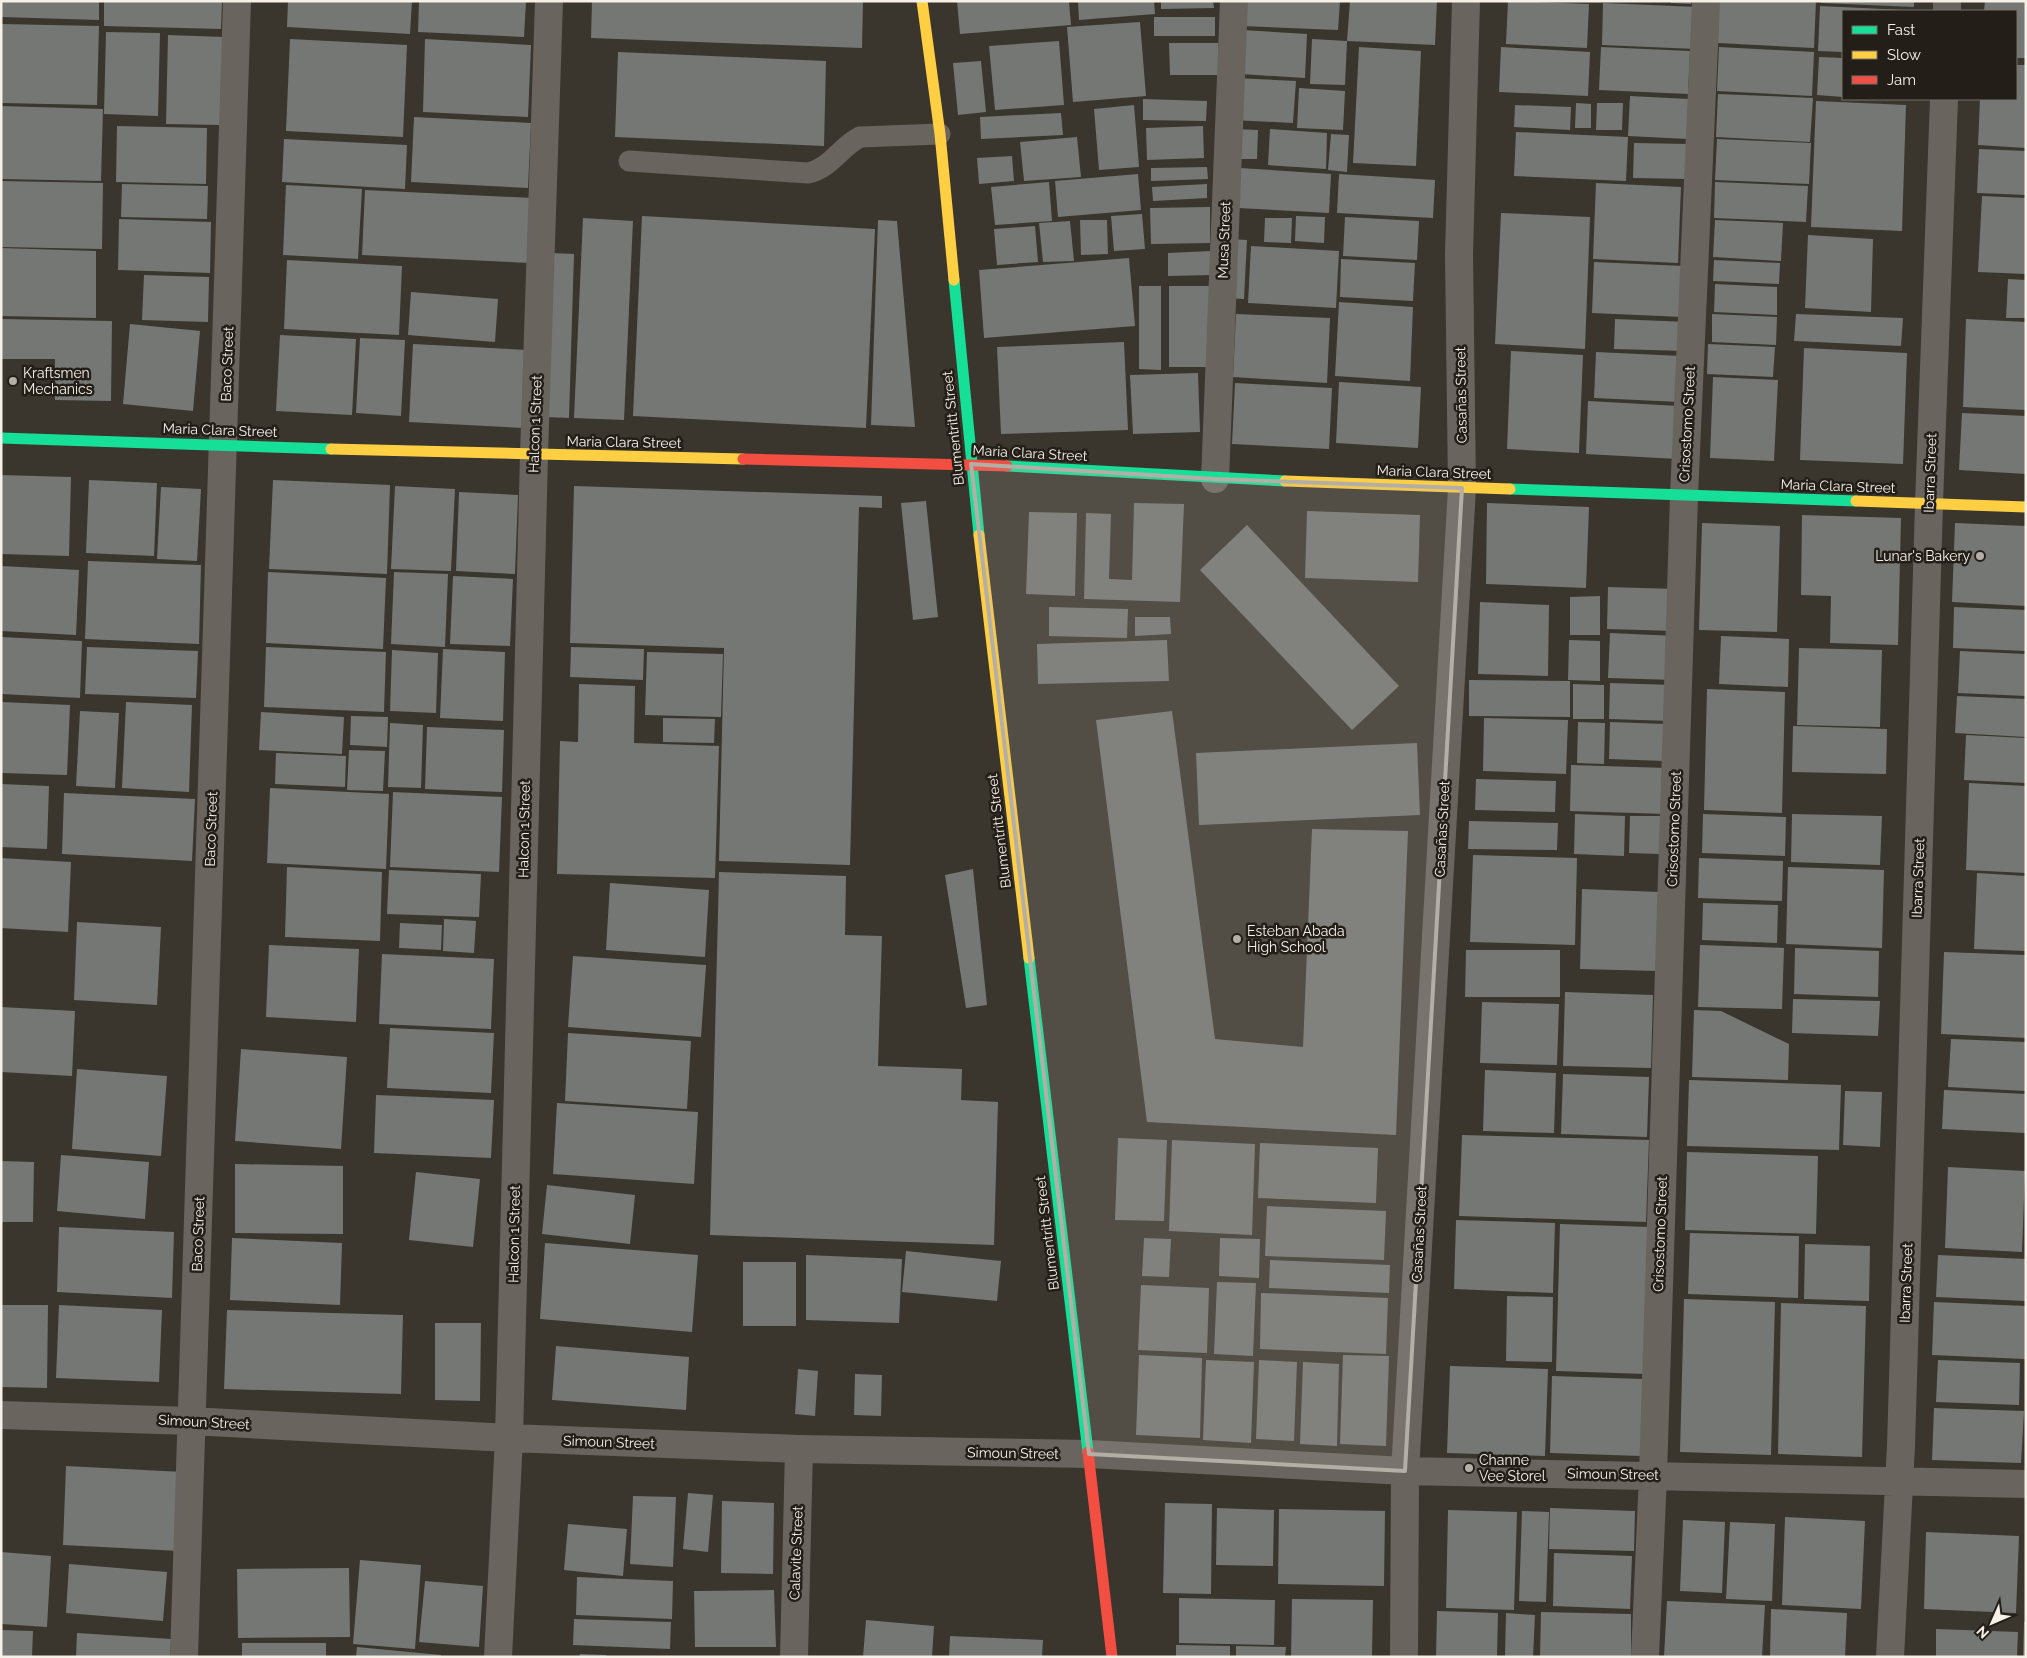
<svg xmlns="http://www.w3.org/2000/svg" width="2027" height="1658" font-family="Raleway,sans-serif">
<rect width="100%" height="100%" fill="#3a352d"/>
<path fill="#757775" d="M1 1H99V20L1 17Z
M104 1H222L221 29 104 26Z
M288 1H412L410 34 287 27Z
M419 1H526L524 37 418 32Z
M592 1H863L862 48 591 38Z
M957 1H1069L1071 25 960 34Z
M1078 1H1154L1155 14 1079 20Z
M1161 1H1213L1214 8 1161 9Z
M1243 1H1340L1338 30 1242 26Z
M1350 1H1437L1435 45 1347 41Z
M1508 1 1589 4 1587 48 1506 44Z
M1671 1H1691V4L1671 3Z
M1719 1H1816L1814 48 1718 43Z
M1821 1H1914V7L1821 3Z
M1985 1H2026V58H2016V11H1984Z
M1603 3 1698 7 1696 49 1602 45Z
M1820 6 1904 10V11H1843V52L1818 51Z
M1154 17H1215V36H1154Z
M1140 22 1146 96 1073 102 1067 27Z
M1 24 99 26 97 105 1 103Z
M1242 30 1307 34 1305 78 1240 74Z
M106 32 160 33 158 116 104 114Z
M168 35 224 37 222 125 166 124Z
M290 39 407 45 403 137 286 131Z
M425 39 531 45 528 117 423 112Z
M1312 39 1347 41 1345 85 1310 84Z
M1059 41 1064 105 995 110 989 46Z
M1169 43H1218L1219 75H1170Z
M1359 47 1421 51 1416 166 1353 163Z
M1501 47 1590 52 1588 96 1499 92Z
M1601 47 1690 51 1688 94 1599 90Z
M1719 47 1814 52 1812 96 1717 91Z
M618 52 826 61 824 146 615 137Z
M1819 57 1843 58V97L1817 95Z
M981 61 986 112 958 115 953 63Z
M2016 65H2026V148L1978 145 1980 99H2016Z
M1235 78 1296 81 1293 123 1232 120Z
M1299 88 1345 91 1343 130 1297 128Z
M1718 94 1813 98 1810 142 1716 137Z
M1630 96 1689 99 1688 139 1628 136Z
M1143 99 1207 101 1206 121 1143 120Z
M1816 101 1906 105 1902 231 1811 227Z
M1576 103 1591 104V128H1575Z
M1597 103H1623L1622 130H1596Z
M1134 105 1139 167 1099 170 1094 109Z
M1515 105 1571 107 1570 130 1514 127Z
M1 106 103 109 101 181 1 179Z
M1061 113 1063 135 981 139 980 117Z
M414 117 531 123 528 188 411 182Z
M117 126 207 128 206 184 116 182Z
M1203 126 1204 158 1147 160 1146 128Z
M1234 129 1258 130 1257 159H1232Z
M1270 129 1327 133 1326 169 1268 165Z
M1516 132 1628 137 1626 181 1514 176Z
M1331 134 1349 135 1347 172 1328 170Z
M1077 137 1081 177 1024 181 1020 142Z
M284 139 407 145 405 189 282 182Z
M1717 139 1811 143 1809 184 1715 180Z
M1634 143 1689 144 1688 179 1633 178Z
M1979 149 2026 151V195L1977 193Z
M1012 156 1014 181 979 184 977 158Z
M1207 167 1208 179 1151 181V168Z
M1240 168 1331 174 1329 213 1238 208Z
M1138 174 1141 210 1058 217 1055 181Z
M1339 174 1435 180 1433 218 1337 213Z
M1 181 103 183 102 249 1 247Z
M1049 182 1052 221 995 225 991 187Z
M1715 182 1808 186 1806 222 1714 218Z
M1596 183 1681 187 1678 263 1593 259Z
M122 184 208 186 207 219 121 217Z
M1207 184V198L1153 201 1152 187Z
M286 185 362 189 358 259 283 255Z
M365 190 532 198 529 263 362 255Z
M1982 196 2026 198V274L1978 272Z
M1210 207V243L1151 244 1150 208Z
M1501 213 1590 217 1585 349 1495 344Z
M1142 214 1145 249 1114 251 1111 216Z
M642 216 875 229 866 428 633 416Z
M1296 216 1325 217 1324 243 1295 241Z
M1345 217 1419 221 1417 260 1343 256Z
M583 218 633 221 624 420 574 418Z
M1265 218H1292L1291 243 1264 242Z
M119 219 211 222 210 273 118 270Z
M878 220 897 221 915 427 871 425Z
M1080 220H1107L1108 254 1081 255Z
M1715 220 1783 223 1781 261 1713 257Z
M1070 221 1074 261 1043 262 1039 223Z
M1035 226 1038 262 997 265 994 229Z
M1808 235 1873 239 1871 312 1805 308Z
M1229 239 1247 240 1244 299 1226 298Z
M1251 246 1339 251 1336 308 1248 303Z
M1 248 96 251V318L1 316Z
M1211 251 1213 275 1168 276V253Z
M550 253 574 254 569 418 545 417Z
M1129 258 1135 326 984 338 979 270Z
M1341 259 1415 263 1413 301 1340 297Z
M287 260 402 266 399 335 284 329Z
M1714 260 1780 263 1779 284 1713 281Z
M1594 262 1684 266 1683 317 1592 313Z
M144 275 209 277 208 322 142 320Z
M2008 279 2026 280V318H2006Z
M1715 284 1777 287V315L1714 312Z
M1139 286H1161V370L1139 369Z
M1169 286H1211V367H1169Z
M411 292 498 299 495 342 408 335Z
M1339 302 1413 307 1410 381 1335 376Z
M1236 314 1330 318 1327 383 1233 377Z
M1712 314 1777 317 1776 345 1712 342Z
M1796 314 1903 318 1901 346 1794 341Z
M1 319 112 321 111 401 55 400V359H1Z
M1615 319 1688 322 1687 351 1614 349Z
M1966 319 2026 322V410L1963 407Z
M130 324 200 331 193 411 123 404Z
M280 335 356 339 352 415 276 411Z
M360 338 405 340 401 416 356 413Z
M1124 342 1128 430 1001 434 997 347Z
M413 344 528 350 524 428 409 422Z
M1708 344 1775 347 1773 377 1707 374Z
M1804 348 1907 353 1903 464 1800 460Z
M1511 351 1583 355 1579 453 1507 449Z
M1596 352 1681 356 1680 402 1594 398Z
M1198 373 1200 432 1133 434 1130 375Z
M1713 377 1778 380 1774 461 1710 458Z
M1339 382 1421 387 1418 448 1336 443Z
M1235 383 1332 388 1329 449 1232 444Z
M1588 401 1679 406 1677 459 1586 454Z
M1962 413 2026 416V474L1959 470Z
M1 475 71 477 69 556 1 554Z
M89 480 157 483 154 556 86 553Z
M273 480 390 485 387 574 269 569Z
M395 486 455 489 451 571 391 569Z
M574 486 882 496V508L859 507 850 865 719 861 724 648 570 643Z
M161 487 201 489 197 561 157 559Z
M459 492 518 495 515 574 456 571Z
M926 501 938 617 913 620 901 503Z
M1134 503 1184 504 1180 602 1084 599 1086 513 1111 514 1109 579 1132 580Z
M1487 503 1589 507 1586 588 1486 584Z
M1307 511 1420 515 1418 582 1305 578Z
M1029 512 1077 513 1075 596 1026 594Z
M1802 515 1901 518 1898 645 1830 643 1831 596 1801 595Z
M1702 523 1780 526 1777 632 1699 630Z
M1955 523 2026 526V606L1952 602Z
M1247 525 1399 686 1352 730 1200 570Z
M88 561 201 565 199 644 85 639Z
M1 566 79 570 76 635 1 631Z
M268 572 386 578 383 649 266 643Z
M394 572 448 574 445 647 391 644Z
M453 576 513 579 510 646 450 644Z
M1608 587 1676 589 1675 631 1607 629Z
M1600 596V635H1570V597Z
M1480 602 1549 605 1548 676 1478 674Z
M1049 607 1128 609 1127 638 1049 636Z
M1954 607 2026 610V651L1953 648Z
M1135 617H1170L1171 634 1135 636Z
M1610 633 1676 636 1675 680 1608 678Z
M1721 636 1789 639 1788 687 1719 684Z
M1 637 82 641 80 698 1 694Z
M1167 640 1169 681 1038 684 1037 644Z
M1569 640 1600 641V681L1568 680Z
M87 647 198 651 196 698 85 694Z
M266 647 386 652 384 712 264 707Z
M571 647 644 649 643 680 570 677Z
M1799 648 1882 650 1880 727 1797 725Z
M443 649 505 652 503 721 440 718Z
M392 650 438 653 436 713 390 711Z
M1960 651 2026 654V696L1958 693Z
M647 652 723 654 721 717 645 715Z
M1469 680 1570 681V717L1469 716Z
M1610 683 1673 685 1672 721 1609 719Z
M579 684 635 686 634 743 719 746 715 878 557 874 560 741 578 742Z
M1573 684 1604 685V719H1573Z
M1707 689 1785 692 1782 813 1704 810Z
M1957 696 2026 699V737L1955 733Z
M1 702 70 705 67 775 1 773Z
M126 702 192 705 189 792 122 788Z
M80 711 119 713 115 788 76 786Z
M1172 711 1215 1039 1303 1047 1312 829 1408 831 1396 1135 1147 1122 1096 720Z
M261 712 344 717 342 754 259 750Z
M351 716 388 717 387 747 350 745Z
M663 718 715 719 714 743 663 742Z
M1484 718 1568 720 1566 774 1483 771Z
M1578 722 1605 723 1604 764 1577 763Z
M1610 722 1665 724 1664 761 1609 759Z
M390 723 423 725 421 788 388 787Z
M1793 726 1887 729 1886 774 1792 772Z
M427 727 504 730 502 792 425 789Z
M1966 735 2026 738V783L1964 780Z
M1417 743 1420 815 1199 825 1196 753Z
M349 750 385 751 383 791 347 790Z
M276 753 346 756 345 787 275 784Z
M1571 765 1667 768 1666 814 1570 811Z
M1476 779 1556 781 1555 812 1475 810Z
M1969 783 2026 786V873L1966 870Z
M1 784 49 786 47 849 1 847Z
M270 788 389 794 386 869 267 863Z
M393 792 502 797 499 872 390 867Z
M64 793 195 799 192 861 62 854Z
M1575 814 1625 816 1624 856 1574 854Z
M1703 814 1786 817 1785 856 1702 853Z
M1792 814 1882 816 1880 865 1791 862Z
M1630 816H1661L1660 854 1629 853Z
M1469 821 1558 823 1557 850 1468 849Z
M1473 855 1577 858 1575 945 1470 942Z
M1 858 71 862 68 932 1 928Z
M1699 858 1783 861 1782 901 1698 898Z
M287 867 382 872 380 941 285 937Z
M1788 867 1884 870 1882 948 1786 944Z
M973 869 987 1005 966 1008 945 875Z
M389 870 481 874 479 917 387 914Z
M719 872 846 876 845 935 882 936 878 1066 962 1069 961 1100 998 1102 994 1245 710 1235Z
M1977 873 2026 876V951L1974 949Z
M610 883 709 890 705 957 606 950Z
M1582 889 1660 892 1658 971 1580 969Z
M1703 903 1778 905 1777 943 1702 940Z
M444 919 476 921 474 953 443 951Z
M77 922 161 927 157 1005 74 1000Z
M400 923 442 925 441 950 399 948Z
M269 945 359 949 356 1022 266 1017Z
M1700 945 1784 948 1782 1009 1698 1007Z
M1795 948 1879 951 1878 997 1794 994Z
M1466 950H1560V997H1465Z
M1944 952 2026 955V1038L1941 1034Z
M382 954 494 959 491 1029 379 1024Z
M573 956 706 965 701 1037 568 1027Z
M1565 992 1653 995 1651 1068 1563 1066Z
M1793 999 1880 1001 1878 1036 1792 1033Z
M1482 1002 1559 1004 1557 1065 1480 1063Z
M1 1007 75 1011 72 1076 1 1072Z
M1694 1010 1721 1011 1789 1044 1788 1080 1692 1077Z
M390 1028 494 1033 491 1093 387 1088Z
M568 1033 691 1041 687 1109 565 1101Z
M1951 1039 2026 1042V1091L1948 1087Z
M241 1049 347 1057 341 1149 235 1141Z
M77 1069 167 1076 161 1156 72 1149Z
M1485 1070 1556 1073 1554 1133 1483 1131Z
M1563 1074 1649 1077 1647 1137 1561 1134Z
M1689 1080 1841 1085 1839 1150 1687 1146Z
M1944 1090 2026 1094V1133L1942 1129Z
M1845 1091 1882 1092 1880 1147 1843 1145Z
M376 1095 494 1100 491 1158 374 1153Z
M557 1103 698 1112 694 1184 553 1174Z
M1462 1135 1649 1140 1646 1222 1459 1216Z
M1118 1138 1167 1140 1164 1221 1115 1220Z
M1172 1140 1255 1144 1252 1235 1169 1231Z
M1260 1143 1378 1148 1376 1203 1258 1198Z
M1687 1152 1818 1156 1816 1234 1685 1230Z
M61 1155 149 1162 145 1219 57 1211Z
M1 1161 34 1162 33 1222H1Z
M235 1164 343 1166V1234L235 1233Z
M1948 1167 2025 1171 2022 1252 1945 1248Z
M416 1172 480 1179 473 1247 409 1240Z
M547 1185 635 1195 630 1244 542 1234Z
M1267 1206 1386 1211 1384 1260 1265 1256Z
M1456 1220 1555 1223 1553 1293 1454 1289Z
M1560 1224 1650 1227 1646 1374 1556 1371Z
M59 1227 174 1232 172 1298 57 1292Z
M1690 1233 1799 1236 1798 1298 1688 1294Z
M232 1238 342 1243 340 1305 230 1300Z
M1144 1238 1171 1239 1169 1277 1142 1276Z
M1220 1238 1260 1239 1259 1278 1219 1276Z
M545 1243 698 1255 692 1332 540 1319Z
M1805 1244 1870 1246 1869 1301 1804 1299Z
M906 1251 1001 1261 997 1301 902 1292Z
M806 1255 902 1259 899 1323 806 1320Z
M1938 1255 2026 1259V1301L1936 1297Z
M1270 1260 1390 1265 1389 1293 1269 1288Z
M743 1262H796V1326H743Z
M1217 1282 1256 1283 1253 1356 1214 1354Z
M1141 1285 1209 1288 1207 1353 1138 1350Z
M1261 1293 1388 1298 1386 1354 1260 1349Z
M1507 1296 1553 1297 1552 1362 1506 1361Z
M1684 1299 1775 1302 1771 1455 1680 1452Z
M1934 1302 2026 1306 2025 1359 1932 1355Z
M1781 1303 1866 1306 1862 1457 1778 1454Z
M1 1305H48L47 1388 1 1387Z
M59 1305 162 1310 159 1382 56 1378Z
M227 1310 403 1315 401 1394 224 1389Z
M435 1323H481L480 1401 435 1400Z
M556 1346 689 1357 686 1410 552 1400Z
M1139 1355 1202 1358 1200 1438 1136 1435Z
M1343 1355 1389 1356 1386 1446 1340 1444Z
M1206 1360 1254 1362 1251 1443 1203 1440Z
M1259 1360 1297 1362 1294 1441 1256 1439Z
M1938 1360 2020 1363 2019 1405 1936 1402Z
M1303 1362 1339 1364 1337 1446 1300 1444Z
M1450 1366 1548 1369 1545 1456 1447 1453Z
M798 1369 818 1371 815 1416 795 1414Z
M855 1374 882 1375 881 1416 854 1415Z
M1552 1376 1643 1379 1641 1456 1550 1453Z
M1934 1408 2024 1411 2021 1463 1932 1460Z
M66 1466 183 1472 180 1551 63 1545Z
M688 1493 713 1495 708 1552 683 1549Z
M633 1496 676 1497 673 1567 630 1564Z
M722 1501 774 1503 773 1574 721 1573Z
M1165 1503 1212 1504 1211 1594 1163 1593Z
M1217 1508 1274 1510 1273 1566 1216 1565Z
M1550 1508 1635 1511 1634 1551 1549 1549Z
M1279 1509 1385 1511 1384 1586 1278 1584Z
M1448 1510 1517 1512 1514 1610 1446 1608Z
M1522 1511 1549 1512 1546 1602 1519 1601Z
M1785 1517 1865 1521 1861 1609 1782 1605Z
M1683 1520 1725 1522 1722 1593 1680 1591Z
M1730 1522 1775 1524 1772 1601 1726 1599Z
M568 1524 627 1529 623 1576 564 1570Z
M1926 1532 2019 1536 2016 1613 1924 1609Z
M1 1552 51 1556 47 1627 1 1624Z
M1554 1553 1632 1556 1630 1609 1553 1606Z
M360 1560 421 1565 415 1649 353 1644Z
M69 1564 167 1572 163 1621 66 1613Z
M349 1568 350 1637 238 1638 237 1569Z
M577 1577 673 1581 672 1619 576 1615Z
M425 1581 483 1586 479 1647 419 1642Z
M774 1590 776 1647H695L694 1591Z
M1179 1598 1275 1600 1274 1645 1179 1643Z
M1292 1599 1373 1600 1372 1657H1291Z
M1667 1601 1765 1605 1762 1657H1664Z
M1771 1609 1847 1613 1845 1657H1770Z
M1437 1611 1498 1613 1497 1657H1436Z
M1541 1612 1631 1614V1657H1540Z
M1506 1613 1535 1615 1533 1657H1505Z
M574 1619 671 1622 670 1649 573 1645Z
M866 1620 934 1626 932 1657H863Z
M2024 1622H2026V1657H2023Z
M1936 1629 2018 1632 2017 1657H1936Z
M1 1630 33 1631 32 1657H1Z
M77 1633 171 1639 170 1657H76Z
M950 1636 1043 1640 1042 1657H949Z
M242 1643H326V1657H242Z
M1176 1645 1230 1646V1657H1176Z
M1236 1646 1286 1647 1285 1657H1236Z
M357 1647 441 1655V1657H356Z
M580 1654 606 1655V1657H579Z"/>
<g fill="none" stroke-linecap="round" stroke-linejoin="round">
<path stroke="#69655e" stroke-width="21" d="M629 161 808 173C831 168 840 147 860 137L940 134"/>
<path stroke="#69655e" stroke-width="28" d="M1947 11V1
M1215 479 1234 1
M1 1415 191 1421 509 1438 799 1449 1089 1454 1405 1471 2026 1484
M184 1657 237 1
M498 1657 509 1438 534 455 549 1
M794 1657 799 1449
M1404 1657 1405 1471 1462 488 1459 254 1466 1
M1645 1657 1653 1475 1684 496 1706 1
M1890 1657 1901 1446 1929 504 1944 99"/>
<path stroke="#16e098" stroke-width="11" d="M954 280 979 535
M1 438 331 449
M1007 466 1285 481
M1510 489 1856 501
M1029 958 1088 1452"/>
<path stroke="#ffcf43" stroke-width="11" d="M922 1 940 134 954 280
M331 449 743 459
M1285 481 1510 489
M1856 501 2026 507
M979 535 1029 958"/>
<path stroke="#f24e42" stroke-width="11" d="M743 459 1007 466
M1088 1452 1112 1657"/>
</g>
<path fill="#b4afa6" fill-opacity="0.2" stroke="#b4afa6" stroke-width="4" stroke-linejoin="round" d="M971 464 1215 479 1462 488 1405 1471 1089 1454Z"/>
<g fill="#b4afa6" stroke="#231f18" stroke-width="2">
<circle cx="13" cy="381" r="5"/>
<circle cx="1980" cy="556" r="5"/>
<circle cx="1237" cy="939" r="5"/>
<circle cx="1469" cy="1468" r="5"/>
</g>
<g text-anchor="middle" stroke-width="5" stroke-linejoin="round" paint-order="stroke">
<g font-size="14" fill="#f6f0e7" stroke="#231f18">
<text transform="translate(1224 240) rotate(-88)" y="5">Musa Street</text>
<text transform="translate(227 364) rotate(-88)" y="5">Baco Street</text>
<text transform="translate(1461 395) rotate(-91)" y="5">Casañas Street</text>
<text transform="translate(535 424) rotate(-88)" y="5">Halcon 1 Street</text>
<text transform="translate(1687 424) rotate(-87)" y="5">Crisostomo Street</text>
<text transform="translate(953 428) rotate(-96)" y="5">Blumentritt Street</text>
<text transform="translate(220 430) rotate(2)" y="5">Maria Clara Street</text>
<text transform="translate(624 442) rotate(1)" y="5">Maria Clara Street</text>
<text transform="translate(1030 453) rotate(3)" y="5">Maria Clara Street</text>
<text transform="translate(1434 472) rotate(2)" y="5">Maria Clara Street</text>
<text transform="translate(1930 473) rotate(-88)" y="5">Ibarra Street</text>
<text transform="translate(1838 486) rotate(2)" y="5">Maria Clara Street</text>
<text transform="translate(211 829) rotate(-88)" y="5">Baco Street</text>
<text transform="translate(524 829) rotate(-89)" y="5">Halcon 1 Street</text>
<text transform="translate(1442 829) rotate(-87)" y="5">Casañas Street</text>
<text transform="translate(1674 829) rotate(-88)" y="5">Crisostomo Street</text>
<text transform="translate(999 831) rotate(-97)" y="5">Blumentritt Street</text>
<text transform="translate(1918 878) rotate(-88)" y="5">Ibarra Street</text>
<text transform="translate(1047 1233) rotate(-97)" y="5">Blumentritt Street</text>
<text transform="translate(198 1234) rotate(-88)" y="5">Baco Street</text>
<text transform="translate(514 1234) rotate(-89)" y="5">Halcon 1 Street</text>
<text transform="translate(1419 1234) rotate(-87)" y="5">Casañas Street</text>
<text transform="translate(1660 1234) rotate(-88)" y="5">Crisostomo Street</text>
<text transform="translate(1906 1283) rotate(-88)" y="5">Ibarra Street</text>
<text transform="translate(204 1422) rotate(3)" y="5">Simoun Street</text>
<text transform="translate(609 1442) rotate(2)" y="5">Simoun Street</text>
<text transform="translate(1013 1453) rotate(1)" y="5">Simoun Street</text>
<text transform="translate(1613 1474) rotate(1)" y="5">Simoun Street</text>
<text transform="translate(796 1553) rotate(-88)" y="5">Calavite Street</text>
</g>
<g font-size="14" fill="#f6f0e7" stroke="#231f18" text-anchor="start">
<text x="23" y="378">Kraftsmen<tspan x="23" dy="16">Mechanics</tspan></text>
<text x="1970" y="561" text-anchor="end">Lunar's Bakery</text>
<text x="1247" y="936">Esteban Abada<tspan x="1247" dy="16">High School</tspan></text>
<text x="1479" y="1465">Channe<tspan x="1479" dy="16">Vee Storel</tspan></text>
</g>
</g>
<rect width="2027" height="1658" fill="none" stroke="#f6f0e7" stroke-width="5"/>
<rect x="1842" y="10" width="175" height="90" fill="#231f18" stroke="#77736b"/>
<rect x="1852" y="26" width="25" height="8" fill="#16e098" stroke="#77736b"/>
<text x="1887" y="35" font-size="15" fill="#f6f0e7">Fast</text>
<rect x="1852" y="51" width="25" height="8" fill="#ffcf43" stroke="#77736b"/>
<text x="1887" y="60" font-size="15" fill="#f6f0e7">Slow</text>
<rect x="1852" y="76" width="25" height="8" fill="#f24e42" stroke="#77736b"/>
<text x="1887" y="85" font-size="15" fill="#f6f0e7">Jam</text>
<g transform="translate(1992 1623) rotate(225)" stroke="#231f18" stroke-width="4" paint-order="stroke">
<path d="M0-4L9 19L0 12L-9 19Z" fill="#f6f0e7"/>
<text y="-8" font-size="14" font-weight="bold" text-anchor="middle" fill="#f6f0e7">N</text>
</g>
</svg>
